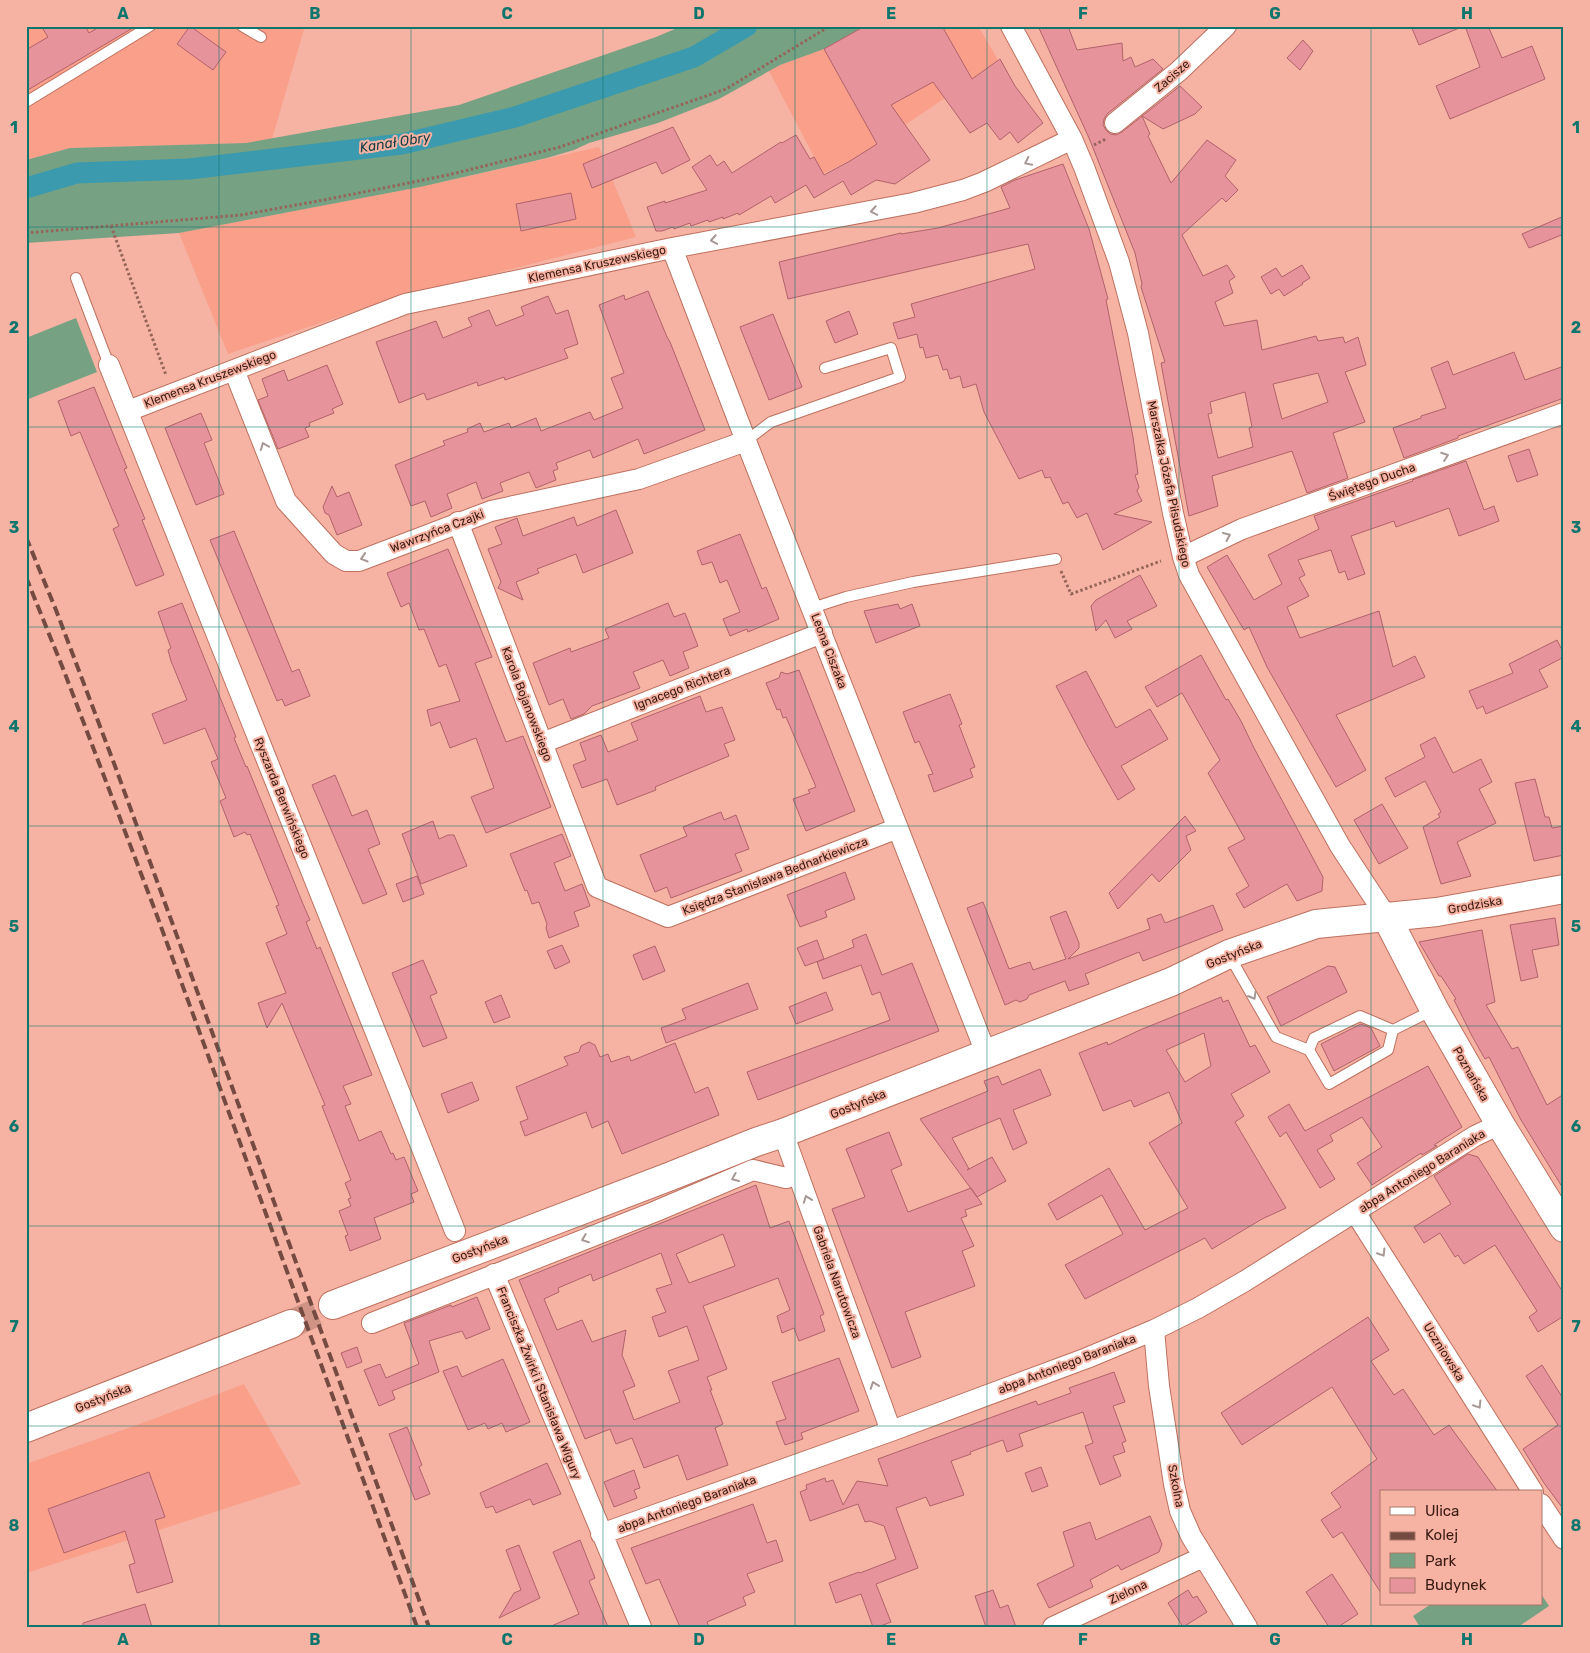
<svg xmlns="http://www.w3.org/2000/svg" width="1590" height="1653" font-family="Rubik,sans-serif">
<rect width="100%" height="100%" fill="#f6b3a3"/>
<path fill="#f99f8a" d="M26 26H305L272 139 246 143 70 148 26 160Z
M865 26H978L998 60 945 98 856 158 820 175V168L769 71 780 65 824 49Z
M599 147 636 237 380 303 228 354 179 233 420 187Z
M244 1384 301 1484 26 1573V1464L148 1421Z"/>
<path fill="#77a183" d="M682 26H865L824 49 780 65 719 99 658 123 589 143 574 150 547 158 420 187 179 233 26 243V160L70 148 246 143 459 105 656 37Z
M76 318 97 372 26 400V338Z
M1541 1594 1549 1606 1518 1627H1420L1413 1616 1431 1604H1541Z"/>
<g fill="none" stroke-linecap="round" stroke-linejoin="round">
<path stroke="#3b9aad" stroke-width="21" d="M26 188 77 173 189 169 402 144 515 117 694 57 747 26"/>
</g>
<path fill="#e7939b" stroke="#b1626b" fill-rule="evenodd" d="M41 26H85L89 33 101 26H136L26 91V50L48 37Z
M190 26 226 52 213 70 177 44Z
M865 26H942L972 79 1000 59 1015 86 1043 123 1018 143 1010 132 1000 140 987 123 970 133 933 82 891 105 930 160 895 184 876 180 851 195 843 181 814 198 806 185 775 203 771 196 739 215 738 213 723 219V217L709 222 708 220 691 226 690 223 674 229 673 227 662 231H656L647 207 665 201V203L707 190 692 167 710 155 717 166 724 161 732 173 781 142 782 143 796 135 810 159 814 157 824 175 850 161 877 144 824 49Z
M1038 26H1068L1077 50 1122 43 1123 61 1131 57 1135 67 1153 59 1163 69 1107 114 1104 119 1103 125 1106 130 1110 134 1116 135 1122 132 1180 86 1202 107 1195 114 1163 129 1142 116 1150 134 1148 136 1171 183 1207 140 1236 160 1225 176 1238 190 1226 202 1222 198 1182 235 1203 276 1227 265 1235 277 1229 281 1233 293 1215 302 1224 326 1257 320 1262 350 1316 336 1318 341 1343 337 1345 343 1358 337 1366 365 1345 372 1365 422 1333 433 1348 478 1307 493 1292 451 1212 476 1218 506 1189 516 1161 363 1165 362 1141 287 1142 284 1135 253 1089 138ZM1318 373 1328 402 1282 419 1273 384ZM1245 392 1252 427 1249 428 1253 447 1218 458 1208 414 1212 413 1210 402Z
M1411 26H1464L1419 45Z
M1465 26H1488L1502 58 1532 46 1545 79 1450 119 1436 86 1480 67Z
M1303 40 1313 51 1300 70 1287 58Z
M673 127 690 160 662 174 656 162 592 188 583 164Z
M1063 164 1089 229 1108 299 1106 300 1133 437 1138 474 1135 475 1139 487 1137 491 1142 501 1114 514 1152 522 1103 550 1087 513 1077 518 1068 502 1063 504 1050 477 1045 478 1042 470 1019 479 984 412 976 384 963 388 960 376 950 379 947 369 943 370 938 355 926 358 923 347 920 348 917 334 898 339 893 323 915 317 911 304 1035 269 1028 244 788 299 779 262 901 233V234L938 228 1010 208 1001 187 1015 180Z
M571 193 576 219 521 231 516 204Z
M1564 216V234L1529 248 1522 234Z
M1302 265 1310 278 1302 283 1303 284 1284 296 1279 289 1271 294 1261 277 1276 268 1282 277Z
M648 291 667 337 670 342 705 430 644 454 638 439 593 458 590 450 556 463 558 469 553 471 556 480 536 488 529 472 500 483 503 491 482 499 476 482 447 494 452 508 431 517 425 501 411 506 395 465 445 445 443 441 468 432 467 429 480 423 484 432 509 423 511 428 536 418 541 431 590 412 594 420 623 408 611 378 624 373 599 305 624 295 625 300Z
M548 296 556 314 568 310 578 344 564 349 568 358 505 380 504 377 478 386 477 382 427 400 424 393 399 403 376 342 436 321 443 338 472 326 468 318 489 310 496 326 524 315 521 307Z
M849 311 858 334 835 343 826 321Z
M773 314 802 387 769 400 740 327Z
M1514 352 1525 380 1564 366V398L1458 436V438L1404 458 1393 428 1421 418V416L1446 408 1431 368 1448 361 1453 375Z
M327 365 343 404 332 409 334 413 309 423 310 426 305 428 309 437 278 449 258 400 268 396 262 379 284 370 288 381Z
M94 387 127 468 124 469 145 519 142 520 164 575 136 586 113 529 119 526 80 432 71 436 58 401Z
M201 413 212 440 204 443 224 494 196 505 165 428Z
M1529 449 1538 475 1517 482 1508 456Z
M1466 461 1484 510 1494 506 1499 521 1459 536 1449 508 1396 527 1394 521 1351 536 1365 574 1348 580 1345 571 1339 573 1331 550 1298 560 1305 575 1299 578 1309 596 1287 607 1300 638 1379 611 1393 667 1415 656 1425 677 1336 715 1366 770 1336 787 1267 667 1249 627 1244 630 1207 567 1227 555 1254 600 1282 584 1268 555 1319 529 1314 516 1413 481 1412 480Z
M332 486 337 497 349 492 362 525 337 535 329 515 325 513 323 507Z
M616 510 633 553 583 573 576 554 537 569 539 573 516 582 523 600 498 588 501 582 488 549 502 544 495 527 517 518 523 536 574 517 577 526Z
M234 531 292 672 299 669 310 696 285 706 282 699 277 701 210 540Z
M740 534 762 589 766 587 779 619 748 632 747 629 730 636 723 619 740 612 727 580 720 583 712 562 702 565 697 551Z
M448 549 492 657 475 663 491 704 506 742 523 736 551 807 486 833 471 797 494 788 476 738 450 748 440 722 431 726 427 710 460 701 446 664 439 667 424 629 419 630 409 603 401 607 387 573Z
M1140 575 1157 606 1127 621 1132 629 1115 638 1106 620 1096 631 1091 606 1096 600Z
M182 603 236 737 234 738 246 767 247 766 303 904 310 920 306 922 317 949 320 947 372 1075 343 1086 351 1104 345 1106 359 1141 381 1131 391 1154 393 1153 396 1160 404 1157 418 1191 411 1194 414 1202 374 1218 381 1239 350 1251 345 1236 348 1235 339 1211 351 1206 348 1199 351 1198 345 1183 351 1180 322 1106 325 1105 282 1003 267 1028 258 1003 286 993 266 943 287 934 276 906 279 905 250 834 247 835 245 832 234 837 220 801 226 798 211 762 218 759 205 728 164 744 152 714 187 700 171 661 168 650 171 648 158 612Z
M668 603 674 617 685 613 698 646 683 652 689 668 670 676 663 660 633 672 640 688 592 706 584 714 571 719 563 699 549 705 533 663 570 648 571 652 609 638 605 629Z
M898 604 900 609 912 604 920 626 876 643 864 611Z
M1557 640 1564 654V657L1539 670 1548 687 1486 714 1483 706 1477 709 1469 691 1513 673 1509 664Z
M1201 655 1226 700 1228 699 1241 721 1254 748 1323 877 1322 891 1297 901 1287 884 1244 908 1236 894 1249 886 1228 848 1245 839 1208 773 1220 760 1182 693 1157 707 1145 687Z
M799 670 855 811 806 831 793 799 810 793 808 790 816 787 786 717 783 718 780 709 777 710 766 683 779 678 781 672 787 674Z
M1086 671 1116 728 1150 709 1168 739 1121 766 1135 789 1118 800 1088 747 1056 686Z
M950 694 962 724 959 725 975 767 970 769 973 777 934 792 928 775 933 774 919 741 915 743 903 712Z
M700 696 706 712 722 707 735 740 724 744 729 756 655 787 656 790 617 805 607 779 582 788 573 765 586 760 580 743 601 735 608 752 638 740 631 723Z
M1435 737 1453 773 1481 759 1492 782 1479 789 1496 823 1457 842 1471 876 1441 884 1423 827 1440 817 1438 814 1441 812 1425 781 1395 797 1385 778 1425 757 1420 745Z
M335 775 352 816 367 810 380 844 368 849 387 894 363 904 312 785Z
M1535 779 1545 817H1549L1552 828 1564 826V855L1534 861 1515 783Z
M1382 804 1408 848 1379 864 1354 820Z
M721 812 724 820 736 815 749 849 735 854 742 871 671 898 667 887 655 892 640 855 687 836 683 827Z
M1185 816 1196 831 1186 836 1191 850 1159 882 1152 874 1118 909 1109 893Z
M433 821 439 839 448 835H454L467 866 421 884 402 834Z
M562 834 571 856 554 863 565 891 582 884 590 906 574 912 579 926 549 938 546 928 547 924 539 902 532 904 527 890 525 891 510 854Z
M845 872 855 899 825 911 827 917 800 927 787 895Z
M417 876 424 894 403 902 396 884Z
M983 902 1009 969 1030 962 1033 970 1066 959 1050 917 1066 911 1079 943V948L1068 959 1150 929 1147 919 1161 914 1165 923 1213 905 1223 930 1143 961 1139 952 1085 974 1089 984 1069 991 1065 981 1029 995 1027 999 1020 1002 1016 1000 1005 1005 967 908Z
M1555 918 1559 945 1532 950 1538 977 1521 981 1510 925Z
M1482 930 1495 1002 1486 1005 1512 1049 1518 1047 1547 1105 1564 1094V1190L1521 1120 1489 1057 1485 1059 1472 1036 1454 1000 1456 999 1441 976H1439L1419 942Z
M866 934 882 975 912 963 939 1031 758 1100 747 1072 890 1020 880 992 872 995 861 965 823 979 817 962 854 947 852 940Z
M817 940 824 959 805 966 797 948Z
M562 945 570 962 555 969 547 951Z
M655 946 665 971 643 980 633 955Z
M423 960 437 993 430 996 447 1038 423 1047 392 973Z
M1328 966 1335 967 1347 992 1281 1026 1267 997Z
M748 983 758 1009 666 1043 661 1028 686 1019 682 1009Z
M826 992 833 1010 796 1024 789 1007Z
M501 995 510 1017 494 1023 485 1002Z
M1221 997 1223 1002 1228 1000 1250 1047 1255 1045 1270 1072 1231 1094 1244 1116 1235 1122 1286 1208 1262 1219 1212 1249 1205 1238 1085 1299 1065 1265 1123 1234 1102 1195 1057 1220 1048 1204 1109 1168 1145 1230 1188 1208 1149 1143 1182 1123 1169 1092 1134 1107 1131 1100 1103 1111 1079 1053 1107 1042 1108 1045 1140 1030ZM1204 1033 1211 1066 1185 1082 1166 1050Z
M1361 1024 1371 1028 1380 1046 1334 1071 1321 1044Z
M589 1042 595 1045 600 1057 608 1054 611 1062 629 1056 631 1061 675 1043 695 1093 708 1087 719 1115 622 1154 608 1121 592 1128 586 1112 525 1136 520 1122 528 1119 516 1087 568 1065 564 1057 579 1052 581 1046Z
M1428 1066 1462 1127 1434 1145 1437 1146 1422 1155 1421 1153 1372 1185 1357 1163 1382 1147 1362 1117 1330 1135 1333 1141 1317 1150 1335 1179 1320 1188 1286 1132 1280 1137 1268 1117 1289 1104 1305 1131Z
M1040 1069 1051 1095 1013 1110 1027 1143 1013 1150 1000 1118 952 1138 969 1169 967 1170 992 1157 1006 1181 977 1197 920 1119 988 1091 984 1081 998 1076 1002 1085Z
M472 1082 479 1100 448 1113 441 1094Z
M889 1132 902 1165 891 1170 908 1212 971 1188 982 1204 965 1210 967 1216 961 1218 974 1246 962 1251 975 1286 905 1312 921 1357 892 1368 832 1209 865 1197 846 1149Z
M1468 1154 1478 1157 1564 1294V1316L1538 1332 1529 1317 1537 1311 1495 1245 1464 1264 1458 1255 1455 1257 1440 1233 1424 1243 1414 1227 1451 1204 1434 1176Z
M756 1185 770 1228 789 1221 824 1314 820 1316 825 1331 799 1341 794 1328 782 1333 777 1316 790 1310 778 1278 703 1306 727 1369 707 1377 712 1390H710L723 1424 715 1428 728 1465 687 1480 678 1455 644 1468 632 1438 616 1444 610 1429 585 1439 519 1280ZM723 1234 735 1266 689 1283 676 1254ZM661 1253 672 1284 656 1289 666 1312 652 1317 659 1337 687 1326 699 1360 668 1371 680 1402 634 1420 623 1391 635 1386 622 1355 626 1330 592 1342 582 1320 557 1330 544 1299 559 1292 558 1288 591 1274 593 1281Z
M477 1297 490 1329 466 1339 462 1331 429 1341 439 1372 392 1391 395 1399 379 1406 364 1370 380 1364 386 1378 419 1364 404 1323 451 1305 452 1307Z
M1368 1317 1389 1350 1371 1361 1394 1395 1403 1389 1434 1435 1449 1425 1498 1492H1381V1593L1342 1532 1333 1538 1321 1520 1341 1507 1331 1493 1377 1459 1332 1387 1242 1445 1221 1413Z
M357 1347 362 1362 347 1368 341 1353Z
M839 1358 859 1411 801 1433 803 1439 785 1445 776 1422 786 1419 772 1382Z
M503 1359 530 1422 506 1432 502 1423 488 1429 485 1423 468 1430 443 1371 457 1366 462 1377Z
M1542 1365 1564 1400V1510L1544 1483 1523 1449 1558 1425 1526 1376Z
M1114 1372 1125 1402 1113 1406 1126 1441 1122 1443 1125 1452 1113 1456 1121 1476 1100 1485 1085 1446 1093 1443 1083 1412 1019 1434 1023 1446 1007 1452 1003 1440 970 1452 971 1454 951 1461 964 1495 930 1506 926 1497 896 1508 918 1568 876 1584 891 1622 878 1627H873L861 1594 836 1603 829 1583 859 1572 860 1573 896 1559 884 1526 870 1521 865 1522 858 1504 810 1521 800 1492 807 1489 806 1485 825 1478 826 1482 833 1480 843 1505 857 1481 888 1486 878 1459 1036 1401 1038 1405 1071 1393 1069 1388Z
M407 1427 422 1465 419 1467 430 1494 415 1500 389 1434Z
M547 1463 561 1494 533 1505 530 1499 496 1513 493 1506 486 1508 480 1493Z
M1041 1467 1048 1486 1032 1492 1025 1473Z
M634 1470 640 1488 634 1490 637 1498 614 1507 604 1482Z
M149 1472 165 1517 155 1520 173 1582 137 1593 129 1565 135 1563 125 1531 64 1553 48 1509Z
M753 1504 767 1543 776 1540 783 1561 747 1574 755 1592 743 1597 746 1605 707 1622 709 1627H680L659 1579 646 1584 631 1548Z
M1150 1516 1162 1544 1159 1552 1121 1570 1118 1565 1090 1580 1093 1587 1049 1608 1037 1584 1074 1566 1063 1532 1090 1522 1096 1540Z
M580 1540 595 1578 589 1581 608 1627H549L579 1614 553 1552Z
M519 1545 540 1598 499 1618 514 1593 521 1590 506 1550Z
M1332 1574 1358 1614 1338 1627H1329L1306 1592Z
M993 1590 1000 1608 1008 1605 1016 1627H986L975 1596Z
M1188 1590 1193 1598 1197 1596 1207 1612 1183 1627 1168 1603Z
M145 1604 152 1627H83V1623Z"/>
<g fill="none" stroke-linecap="round" stroke-linejoin="round">
<path stroke="#d09486" stroke-width="28" stroke-dasharray="28 14" stroke-linecap="butt" d="M291 1324 333 1305"/>
<defs>
<path id="lane" d="M242 26 261 37
M26 102 150 26
M76 278 109 365
M746 441 771 422 900 377 891 348 825 368
M812 608 846 597 913 582 1056 559
M1229 955 1276 1037 1309 1050 1329 1084 1388 1050 1393 1030 1433 1010
M1309 1050 1314 1038 1360 1016 1393 1030"/>
<path id="street" d="M1011 26 1072 139 1084 167 1119 262 1138 333 1173 513 1183 557 1189 575 1340 846 1386 916
M1115 123 1179 71 1226 26
M672 248 746 441 986 1053
M109 365 455 1231
M234 370 286 501 334 554 346 561H359L491 511 639 479 746 441
M128 411 405 304 672 248 913 203 963 190 984 182 1072 139
M458 522 597 887 668 917 898 828
M1183 557 1242 529 1564 413
M542 743 822 633
M783 1133 891 1431
M1355 1212 1533 1492
M494 1274 641 1627
M372 1323 654 1212 753 1170 786 1178 798 1174
M1154 1330 1159 1386 1174 1484 1180 1511 1191 1536 1247 1627
M1541 1504 1564 1539
M601 1534 891 1431 1087 1358 1154 1330 1198 1308 1245 1281 1475 1136 1500 1124
M1053 1627 1203 1557"/>
<path id="secondary" d="M1386 916 1434 1009 1500 1124 1564 1228
M333 1305 671 1176 756 1142 783 1133 1171 982 1229 954 1316 924 1437 912 1564 889
M26 1428 291 1324"/>
</defs>
<use href="#lane" stroke="#be705f" stroke-width="12"/>
<use href="#street" stroke="#be705f" stroke-width="22"/>
<use href="#secondary" stroke="#be705f" stroke-width="30"/>
<path stroke="#956559" stroke-width="3" stroke-dasharray="2.5 2.5" stroke-linecap="butt" d="M1094 145 1106 139
M111 226 166 375
M26 233 241 215 329 199 448 175 560 147 726 89 830 26
M1061 571 1071 594 1161 561"/>
<use href="#lane" stroke="#fff" stroke-width="10"/>
<use href="#street" stroke="#fff" stroke-width="20"/>
<use href="#secondary" stroke="#fff" stroke-width="28"/>
<path stroke="#754a40" stroke-width="4" stroke-dasharray="10 5" stroke-linecap="butt" d="M26 537 56 610 115 766 429 1627
M26 577 64 671 156 913 417 1627"/>
</g>
<defs><path id="oneway-chevron" d="M-2-3.5L2.5 0L-2 3.5" fill="none" stroke-width="1.6" stroke-linecap="round" stroke-linejoin="round" transform="scale(1.25)"/></defs>
<g stroke="#a69895">
<use href="#oneway-chevron" transform="translate(1028 162) rotate(154)"/>
<use href="#oneway-chevron" transform="translate(874 211) rotate(170)"/>
<use href="#oneway-chevron" transform="translate(714 240) rotate(170)"/>
<use href="#oneway-chevron" transform="translate(264 446) rotate(-112)"/>
<use href="#oneway-chevron" transform="translate(1445 456) rotate(-20)"/>
<use href="#oneway-chevron" transform="translate(1227 536) rotate(-24)"/>
<use href="#oneway-chevron" transform="translate(364 558) rotate(163)"/>
<use href="#oneway-chevron" transform="translate(1253 996) rotate(60)"/>
<use href="#oneway-chevron" transform="translate(735 1178) rotate(157)"/>
<use href="#oneway-chevron" transform="translate(807 1199) rotate(-110)"/>
<use href="#oneway-chevron" transform="translate(585 1239) rotate(159)"/>
<use href="#oneway-chevron" transform="translate(1382 1253) rotate(58)"/>
<use href="#oneway-chevron" transform="translate(874 1385) rotate(-110)"/>
<use href="#oneway-chevron" transform="translate(1478 1405) rotate(58)"/>
</g>
<path fill="none" stroke="#0f766e" stroke-width="1" stroke-opacity="0.55" d="M219 26V1627M411 26V1627M603 26V1627M795 26V1627M987 26V1627M1179 26V1627M1371 26V1627M26 227H1564M26 427H1564M26 627H1564M26 826H1564M26 1026H1564M26 1226H1564M26 1426H1564"/>
<g text-anchor="middle" stroke-width="4" stroke-linejoin="round" paint-order="stroke">
<g font-size="12" fill="#391a13" stroke="#f6b3a3">
<text transform="translate(1172 76) rotate(-41)" y="4">Zacisze</text>
<text transform="translate(597 264) rotate(-12)" y="4">Klemensa Kruszewskiego</text>
<text transform="translate(210 379) rotate(-21)" y="4">Klemensa Kruszewskiego</text>
<text transform="translate(1372 482) rotate(-20)" y="4">Świętego Ducha</text>
<text transform="translate(1169 484) rotate(78)" y="4">Marszałka Józefa Piłsudskiego</text>
<text transform="translate(437 531) rotate(-21)" y="4">Wawrzyńca Czajki</text>
<text transform="translate(829 651) rotate(69)" y="4">Leona Ciszaka</text>
<text transform="translate(682 688) rotate(-21)" y="4">Ignacego Richtera</text>
<text transform="translate(527 704) rotate(69)" y="4">Karola Bojanowskiego</text>
<text transform="translate(282 798) rotate(68)" y="4">Ryszarda Berwińskiego</text>
<text transform="translate(775 876) rotate(-21)" y="4">Księdza Stanisława Bednarkiewicza</text>
<text transform="translate(1475 905) rotate(-10)" y="4">Grodziska</text>
<text transform="translate(1234 954) rotate(-22)" y="4">Gostyńska</text>
<text transform="translate(1471 1074) rotate(60)" y="4">Poznańska</text>
<text transform="translate(858 1104) rotate(-22)" y="4">Gostyńska</text>
<text transform="translate(1422 1171) rotate(-32)" y="4">abpa Antoniego Baraniaka</text>
<text transform="translate(480 1249) rotate(-21)" y="4">Gostyńska</text>
<text transform="translate(837 1282) rotate(70)" y="4">Gabriela Narutowicza</text>
<text transform="translate(1444 1352) rotate(58)" y="4">Uczniowska</text>
<text transform="translate(1067 1364) rotate(-21)" y="4">abpa Antoniego Baraniaka</text>
<text transform="translate(539 1383) rotate(68)" y="4">Franciszka Żwirki i Stanisława Wigury</text>
<text transform="translate(103 1398) rotate(-22)" y="4">Gostyńska</text>
<text transform="translate(1176 1486) rotate(79)" y="4">Szkolna</text>
<text transform="translate(687 1504) rotate(-20)" y="4">abpa Antoniego Baraniaka</text>
<text transform="translate(1128 1592) rotate(-25)" y="4">Zielona</text>
</g>
<g font-size="14" font-style="italic" fill="#113d45" stroke="#f6b3a3">
<text transform="translate(395 142) rotate(-9)" y="5">Kanał Obry</text>
</g>
</g>
<rect width="1590" height="1653" fill="none" stroke="#f6b3a3" stroke-width="55"/>
<rect x="1380" y="1490" width="162" height="115" fill="#f6b3a3" stroke="#aa7669"/>
<rect x="1390" y="1507" width="25" height="8" fill="#ffffff" stroke="#aa7669"/>
<text x="1425" y="1516" font-size="15" fill="#391a13">Ulica</text>
<rect x="1390" y="1532" width="25" height="8" fill="#754a40" stroke="#aa7669"/>
<text x="1425" y="1540" font-size="15" fill="#391a13">Kolej</text>
<rect x="1390" y="1553" width="25" height="15" fill="#77a183" stroke="#aa7669"/>
<text x="1425" y="1566" font-size="15" fill="#391a13">Park</text>
<rect x="1390" y="1578" width="25" height="15" fill="#e7939b" stroke="#aa7669"/>
<text x="1425" y="1590" font-size="15" fill="#391a13">Budynek</text>
<rect x="28" y="28" width="1534" height="1598" fill="none" stroke="#0f766e" stroke-width="2"/>
<g font-size="16" text-anchor="middle" font-weight="bold" fill="#0f766e">
<text x="123" y="19">A</text>
<text x="315" y="19">B</text>
<text x="507" y="19">C</text>
<text x="699" y="19">D</text>
<text x="891" y="19">E</text>
<text x="1083" y="19">F</text>
<text x="1275" y="19">G</text>
<text x="1467" y="19">H</text>
<text x="14" y="133">1</text>
<text x="1576" y="133">1</text>
<text x="14" y="333">2</text>
<text x="1576" y="333">2</text>
<text x="14" y="533">3</text>
<text x="1576" y="533">3</text>
<text x="14" y="732">4</text>
<text x="1576" y="732">4</text>
<text x="14" y="932">5</text>
<text x="1576" y="932">5</text>
<text x="14" y="1132">6</text>
<text x="1576" y="1132">6</text>
<text x="14" y="1332">7</text>
<text x="1576" y="1332">7</text>
<text x="14" y="1531">8</text>
<text x="1576" y="1531">8</text>
<text x="123" y="1645">A</text>
<text x="315" y="1645">B</text>
<text x="507" y="1645">C</text>
<text x="699" y="1645">D</text>
<text x="891" y="1645">E</text>
<text x="1083" y="1645">F</text>
<text x="1275" y="1645">G</text>
<text x="1467" y="1645">H</text>
</g>
</svg>
